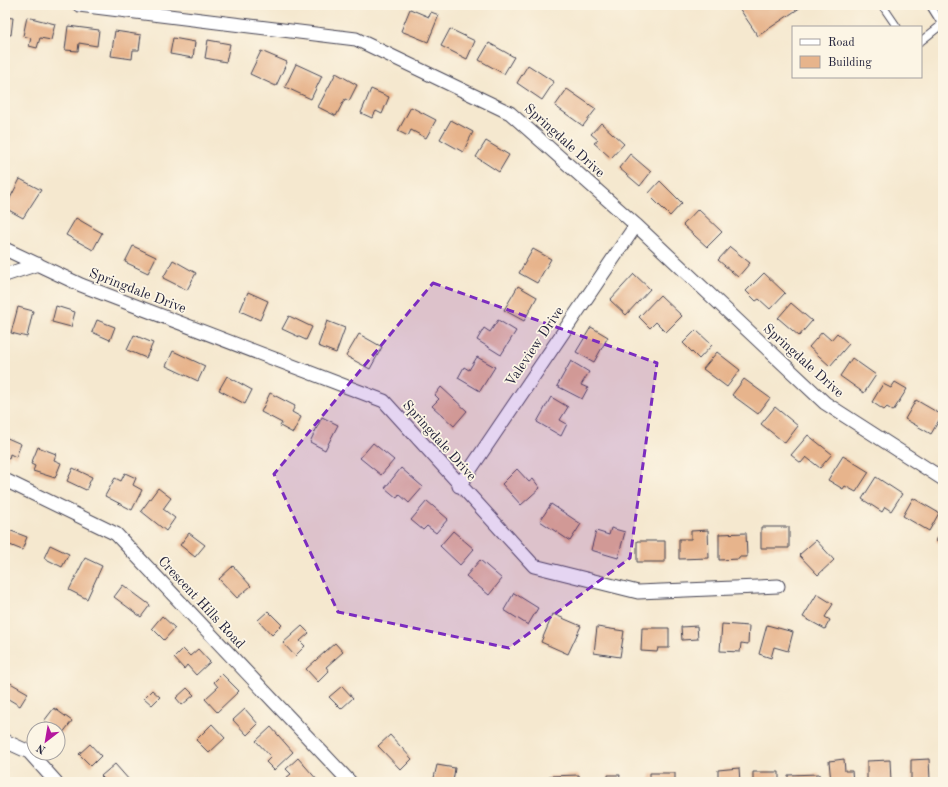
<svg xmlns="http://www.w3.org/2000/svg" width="948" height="787" font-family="'Old Standard TT',serif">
<rect width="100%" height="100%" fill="#fcf5e5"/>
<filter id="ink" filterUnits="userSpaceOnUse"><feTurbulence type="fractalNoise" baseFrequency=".025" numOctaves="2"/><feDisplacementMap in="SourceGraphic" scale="8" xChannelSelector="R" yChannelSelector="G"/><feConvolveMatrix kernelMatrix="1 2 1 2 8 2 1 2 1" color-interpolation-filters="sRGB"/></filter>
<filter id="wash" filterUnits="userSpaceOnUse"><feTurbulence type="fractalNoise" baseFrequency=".012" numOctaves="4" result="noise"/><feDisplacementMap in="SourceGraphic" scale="16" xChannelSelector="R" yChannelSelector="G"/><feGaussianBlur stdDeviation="0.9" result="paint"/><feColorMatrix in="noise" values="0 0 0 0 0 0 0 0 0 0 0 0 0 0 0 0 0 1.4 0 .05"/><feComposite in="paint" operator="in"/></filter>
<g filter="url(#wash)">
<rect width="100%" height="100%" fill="#f5e8cf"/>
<g id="blocks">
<path fill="#e7b48c" d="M737 5H804L758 36Z
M410 9 429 17 431 12 439 15 428 42 401 31Z
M5 17 13 18 11 35 5 34Z
M27 17 55 24 51 40 40 38 37 48 29 46 31 38 23 36Z
M68 26 99 30 97 46 79 43 78 51 65 50Z
M450 29 475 41 467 59 441 46Z
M115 31 141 35 139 50H133L132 59 111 56Z
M173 38 195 42 193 58 170 54Z
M208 40 230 44 226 62 205 58Z
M489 43 514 57 504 74 479 60Z
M261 51 287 62 276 86 250 74Z
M296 64 322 76 311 99 285 87Z
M528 65 554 82 542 100 517 83Z
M336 73 357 85 349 101 345 99 336 116 318 107Z
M371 89 389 97 382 114 376 111 372 118 361 113Z
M567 89 596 109 583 126 555 106Z
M411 107 436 120 426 138 411 130 408 136 398 131Z
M451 120 473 132 463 152 440 139Z
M601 123 624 144 611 158 594 143 598 140 591 134Z
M486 141 509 155 499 172 476 157Z
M630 154 651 172 640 186 619 168Z
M20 179 41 190 23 218 5 208Z
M660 181 682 203 670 216 648 194Z
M698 209 722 232 707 247 683 225Z
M76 218 102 233 93 250 66 235Z
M133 246 156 257 148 273 125 262Z
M730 247 750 263 738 277 718 260Z
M533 249 551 259 537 283 519 273Z
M173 260 196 273 187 290 163 278Z
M764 273 785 293 770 309 759 299 756 301 746 291Z
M634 274 650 289 626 315 610 300Z
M518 286 537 297 524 321 504 310Z
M248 292 268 301 260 320 240 311Z
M660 295 682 316 666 332 656 322 650 328 639 317Z
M791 303 812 321 799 336 778 318Z
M56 306 75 312 71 327 52 322Z
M18 307 33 311 27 337 11 333Z
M289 316 312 327 306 340 282 329Z
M97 320 115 327 110 340 92 332Z
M498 320 516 331 501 355 477 340 484 328 490 332Z
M327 321 345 328 336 353 318 346Z
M591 327 608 337 594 362 576 352Z
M696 330 712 345 699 359 683 343Z
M822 332 831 340 837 333 849 344 830 366 809 347Z
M359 334 382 347 370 369 346 356Z
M134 335 153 343 146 358 127 350Z
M173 351 205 366 198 381 166 366Z
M717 352 740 370 727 387 703 369Z
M477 357 495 367 480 391 458 378 464 367 469 370Z
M852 358 876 375 864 393 840 376Z
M571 361 589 372 581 385 588 388 582 399 557 386Z
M227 376 252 390 245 404 219 390Z
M744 379 770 398 758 414 732 395Z
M895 382 907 389 893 411 887 407 884 410 872 402 883 384 891 388Z
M441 387 467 411 454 426 432 406 439 399 435 395Z
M270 393 295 406 292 412 301 417 293 433 280 426 282 423 261 412Z
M551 397 568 407 560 420 567 424 561 436 537 422Z
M916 400 942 415 931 434 905 419Z
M775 407 798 426 785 443 761 424Z
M322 417 338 425 325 450 310 442Z
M808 435 832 454 820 468 806 457 801 463 791 455Z
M5 437 21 444 16 457 10 454 9 459 5 457Z
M373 443 394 460 381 475 360 458Z
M38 447 56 454 54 460 61 463 55 478 33 471 35 466 31 464Z
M843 456 869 472 856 492 845 486 843 489 828 480Z
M73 468 92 477 86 490 67 481Z
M401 468 423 487 409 503 399 494 397 498 385 488Z
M517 469 529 482 533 479 540 488 521 505 502 484Z
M125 473 136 478 133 485 142 490 132 510 105 496 115 478 121 481Z
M876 477 902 494 891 511 885 507 882 512 862 499Z
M158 488 171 498 163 509 175 518 166 531 141 511Z
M913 498 939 513 929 531 903 516Z
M427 501 448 519 436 533 427 526 423 530 411 520Z
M551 504 581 524 570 541 540 521Z
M761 527H789V548H761Z
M943 527V545L936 541Z
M611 528 625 532 618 558 591 550 596 531 609 535Z
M6 529 27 537 22 550 5 543Z
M708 530 709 558 679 559V539H691V531Z
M453 531 474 549 460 565 440 546Z
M189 533 205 545 195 557 180 545Z
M746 533 747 557H739V559L719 560V534Z
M816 540 834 560 818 575 799 555Z
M637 541H665V562H637Z
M50 545 69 554 62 567 44 558Z
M85 558 102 566 87 599 69 590Z
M480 560 502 579 489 595 466 576Z
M233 566 251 586 237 598 219 579Z
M123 585 150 605 141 617 114 597Z
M514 593 538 608 528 625 504 610Z
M817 594 833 604 825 617 830 620 825 629 803 617Z
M268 611 282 625 272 635 258 620Z
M553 614 581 626 568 654 541 642Z
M162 616 175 628 164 640 152 628Z
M722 624 749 626 748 644 741 643 740 652 720 651Z
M767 625 793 632 788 651 774 647 771 658 759 654Z
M302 626 309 633 300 641 305 646 295 656 283 643Z
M697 626 698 639 682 640 681 627Z
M597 627 624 631 620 657 594 653Z
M642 628H669V648H658L657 652 641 651Z
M335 643 343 652 326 667 329 671 318 682 306 669Z
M183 649 190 656 198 649 210 662 196 675 187 665 184 669 174 658Z
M222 674 239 691 217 712 205 699 218 687 214 682Z
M5 680 28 693 20 706 5 697Z
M342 686 353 698 341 709 329 697Z
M187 688 194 695 182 705 176 698Z
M152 690 160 697 152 705 144 698Z
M54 708 72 721 62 734 58 731V729H55L44 721Z
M245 709 258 724 247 735 233 720Z
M212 724 225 738 209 753 196 740Z
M271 727 293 752 274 770 266 762 271 757 256 741Z
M390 735 412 759 401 770 378 746Z
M90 744 101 756 91 766 79 754Z
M298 758 319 782H281L291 774 286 769Z
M844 759 845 771H852L853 782H831L829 761Z
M929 759 930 780 911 781V760Z
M890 760 891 782H867V761Z
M115 764 130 781 128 782H107L101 776Z
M437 765 455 768 453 782H433Z
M739 768 740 782H718V770Z
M753 772H779V782H753Z
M650 773H675V782H650Z
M819 774 820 782H788V775Z
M579 775 580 782H549V776Z
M608 775H620L619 782H599V780H608Z"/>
</g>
</g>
<g filter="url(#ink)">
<use href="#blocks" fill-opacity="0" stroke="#424051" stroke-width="1"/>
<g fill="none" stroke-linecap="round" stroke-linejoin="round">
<defs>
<path id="lane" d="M882 5 897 27
M921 41 940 26V21L930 5"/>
<path id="street" d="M79 5 356 39 510 113 636 225 825 403 943 479
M5 249 81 285 384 401 534 566 638 592 778 586
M5 275 38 264
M5 480 116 534 350 782
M459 486 636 225
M5 741 29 752 56 782"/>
</defs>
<use href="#lane" stroke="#424051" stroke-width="9"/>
<use href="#street" stroke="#424051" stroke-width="15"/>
<use href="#lane" stroke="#fff" stroke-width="7"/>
<use href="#street" stroke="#fff" stroke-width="13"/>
</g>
</g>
<path fill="#7b2cbf" fill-opacity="0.2" stroke="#7b2cbf" stroke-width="3" stroke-dasharray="8 5" stroke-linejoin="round" d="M433 283 657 363 630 558 509 648 338 612 274 474Z"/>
<g text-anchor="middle" stroke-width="3.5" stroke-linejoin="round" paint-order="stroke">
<g font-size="14" fill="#22223b" stroke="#fcf5e5">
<text transform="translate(565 140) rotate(42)" y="5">Springdale Drive</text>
<text transform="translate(138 290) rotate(21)" y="5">Springdale Drive</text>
<text transform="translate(534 346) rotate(-56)" y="5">Valeview Drive</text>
<text transform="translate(804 360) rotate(42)" y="5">Springdale Drive</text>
<text transform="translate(440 440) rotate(48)" y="5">Springdale Drive</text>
<text transform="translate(202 602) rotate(47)" y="5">Crescent Hills Road</text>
</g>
</g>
<rect width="948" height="787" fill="none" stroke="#fcf5e5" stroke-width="20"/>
<rect x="792" y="26" width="130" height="52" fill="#fcf5e5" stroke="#a5a1a1"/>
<rect x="800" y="39" width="20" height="6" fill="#ffffff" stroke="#a5a1a1"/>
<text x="828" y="46" font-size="12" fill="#22223b">Road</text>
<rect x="800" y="56" width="20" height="12" fill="#e7b48c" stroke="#a5a1a1"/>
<text x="828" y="66" font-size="12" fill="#22223b">Building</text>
<g transform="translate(46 741) rotate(211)"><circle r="19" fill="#fcf5e5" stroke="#a5a1a1"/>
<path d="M0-3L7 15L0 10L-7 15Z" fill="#b5179e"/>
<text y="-6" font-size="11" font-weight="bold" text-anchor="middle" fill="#22223b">N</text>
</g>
</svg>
